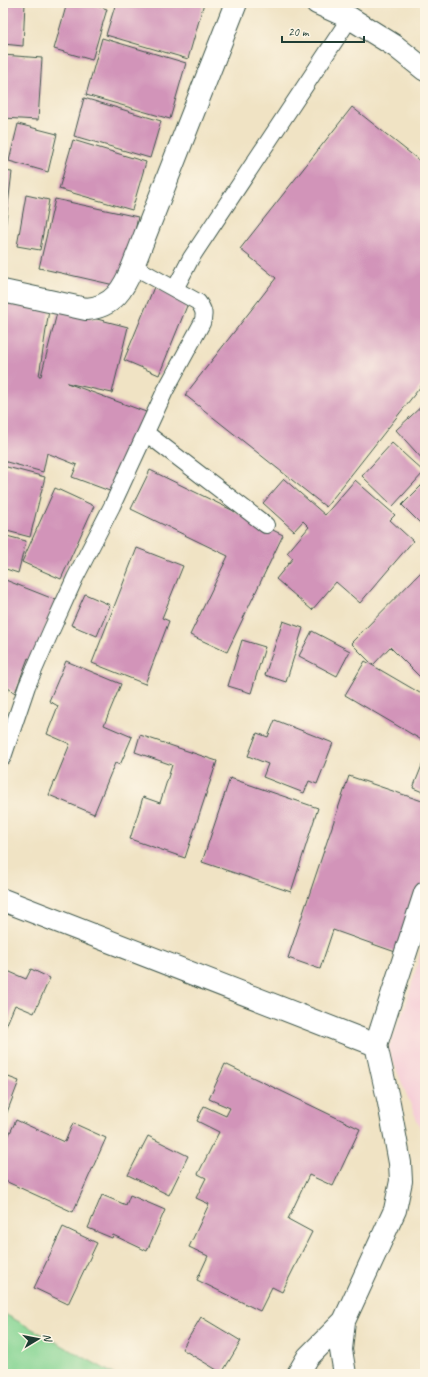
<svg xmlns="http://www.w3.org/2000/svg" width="428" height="1377" font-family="Caveat,sans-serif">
<rect width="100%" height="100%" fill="#fcf5e5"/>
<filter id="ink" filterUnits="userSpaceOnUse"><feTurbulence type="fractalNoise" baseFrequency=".025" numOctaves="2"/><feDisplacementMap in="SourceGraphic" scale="8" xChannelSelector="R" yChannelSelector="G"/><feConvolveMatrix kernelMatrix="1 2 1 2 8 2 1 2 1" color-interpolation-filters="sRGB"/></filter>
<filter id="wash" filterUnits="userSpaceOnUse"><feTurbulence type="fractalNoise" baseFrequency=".012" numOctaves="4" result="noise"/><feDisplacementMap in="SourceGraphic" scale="16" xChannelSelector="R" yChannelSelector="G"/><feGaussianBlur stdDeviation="0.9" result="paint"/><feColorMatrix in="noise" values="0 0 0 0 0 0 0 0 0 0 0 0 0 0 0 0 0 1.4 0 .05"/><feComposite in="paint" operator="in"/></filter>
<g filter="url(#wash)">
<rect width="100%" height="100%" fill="#f0e3c4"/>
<path fill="#f6cfd8" d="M425 937V1140L388 1049 406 1004Z"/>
<path fill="#89d695" stroke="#548a64" d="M3 1313 114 1374H3Z"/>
<g id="blocks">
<path fill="#d294b9" d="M3 3H25L23 46 3 44Z
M67 3H87L107 9 92 60 54 49Z
M106 3H204L188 59 106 35 115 6Z
M102 38 186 63 170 119 86 95Z
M3 55 42 58 38 120 3 118Z
M84 98 161 121 150 158 74 136Z
M352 107 425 165V381L326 507 185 395 276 278 240 249Z
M18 124 57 134 48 172 9 161Z
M73 140 146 162 132 210 59 189Z
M3 171 12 172 4 237H3Z
M26 195 49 200 40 250 17 246Z
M55 199 138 217 123 287 39 268Z
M154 287 189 301 159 375 124 360Z
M3 303 49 310 39 376H41L58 309 128 327 112 393 67 383 146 412 115 493 72 477 77 465 47 453 43 472 3 461Z
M425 403V462L396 430Z
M392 443 424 472 393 506 362 476Z
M3 466 45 477 30 537 3 530Z
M150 470 283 535 227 652 190 635 228 556 131 509Z
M284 479 325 515 355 480 395 515 390 520 413 541 360 603 336 582 312 610 276 579 293 558 287 553 309 527 303 521 294 531 263 503Z
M425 482V528L402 505Z
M55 488 94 506 61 579 22 562Z
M3 535 26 541 18 573 3 568Z
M137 548 183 566 162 618 169 621 145 684 92 663Z
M425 568V682L390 647 373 665 351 643Z
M3 579 56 600 33 660 28 658 15 693 8 688 3 703Z
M85 594 110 605 97 636 71 625Z
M283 621 303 628 286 682 265 675Z
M312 631 350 651 337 676 299 656Z
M242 640 265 647 251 693 228 686Z
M66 661 121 684 104 725 132 737 120 765 115 763 94 814 49 795 70 744 47 734 58 706 49 701Z
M365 661 425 696V742L345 695Z
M275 720 333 743 317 784 309 781 304 793 263 777 268 764 248 756 257 733 268 737Z
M140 735 217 761 185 858 130 839 143 797 160 803 172 765 135 752Z
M425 758V793L413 788Z
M349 776 425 802V883L401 954 333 930 320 969 288 958Z
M230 778 318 808 291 892 202 862Z
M3 969 26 979 31 969 50 978 34 1013 15 1005 3 1033Z
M225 1064 360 1129 333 1186 309 1175 288 1219 312 1232 282 1292 272 1287 260 1311 197 1280 208 1256 189 1247 209 1204 196 1198 206 1178 198 1174 219 1132 197 1121 204 1106 226 1116 230 1108 209 1099Z
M3 1075 19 1081 6 1115 3 1113Z
M16 1120 65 1142 73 1123 106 1138 73 1212 3 1180V1148Z
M148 1136 188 1156 169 1195 128 1175Z
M102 1195 126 1205 130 1195 165 1210 147 1251 113 1235 112 1238 88 1228Z
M63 1227 97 1243 68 1304 34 1288Z
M201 1317 241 1341 222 1373 182 1349Z"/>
</g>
</g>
<g filter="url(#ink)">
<use href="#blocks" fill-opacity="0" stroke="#3e564a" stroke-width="1"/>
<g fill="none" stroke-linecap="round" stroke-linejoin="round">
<defs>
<path id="lane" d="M175 289 191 258 350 18
M146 433 266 525
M3 757 27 686 51 631 75 578 112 506 165 391 202 323C205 314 204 310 198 302L133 266"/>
<path id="street" d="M3 291 86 309C114 307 124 288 133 266L236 3
M376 1045 425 893"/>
<path id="secondary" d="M317 3 350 18 395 46 425 70
M3 900 376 1045 389 1103 400 1163 401 1181 395 1210 344 1321 308 1357 298 1374
M344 1321 341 1350 345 1374"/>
</defs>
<use href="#lane" stroke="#3e564a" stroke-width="18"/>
<use href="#street" stroke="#3e564a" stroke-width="24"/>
<use href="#secondary" stroke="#3e564a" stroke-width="24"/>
<use href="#lane" stroke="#fff" stroke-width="16"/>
<use href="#street" stroke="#fff" stroke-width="22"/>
<use href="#secondary" stroke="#fff" stroke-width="22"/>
</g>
</g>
<rect width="428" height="1377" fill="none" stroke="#fcf5e5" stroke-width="16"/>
<g transform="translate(38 1339) rotate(80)" stroke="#fcf5e5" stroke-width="3" paint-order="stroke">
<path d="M0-3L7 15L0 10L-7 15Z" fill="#1f3d34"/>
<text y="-6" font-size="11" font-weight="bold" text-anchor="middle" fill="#1f3d34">N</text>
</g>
<path d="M282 36v6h82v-6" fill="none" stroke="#1f3d34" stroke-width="2"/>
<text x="288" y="36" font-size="12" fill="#1f3d34" stroke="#fcf5e5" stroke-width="3" paint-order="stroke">20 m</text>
</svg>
